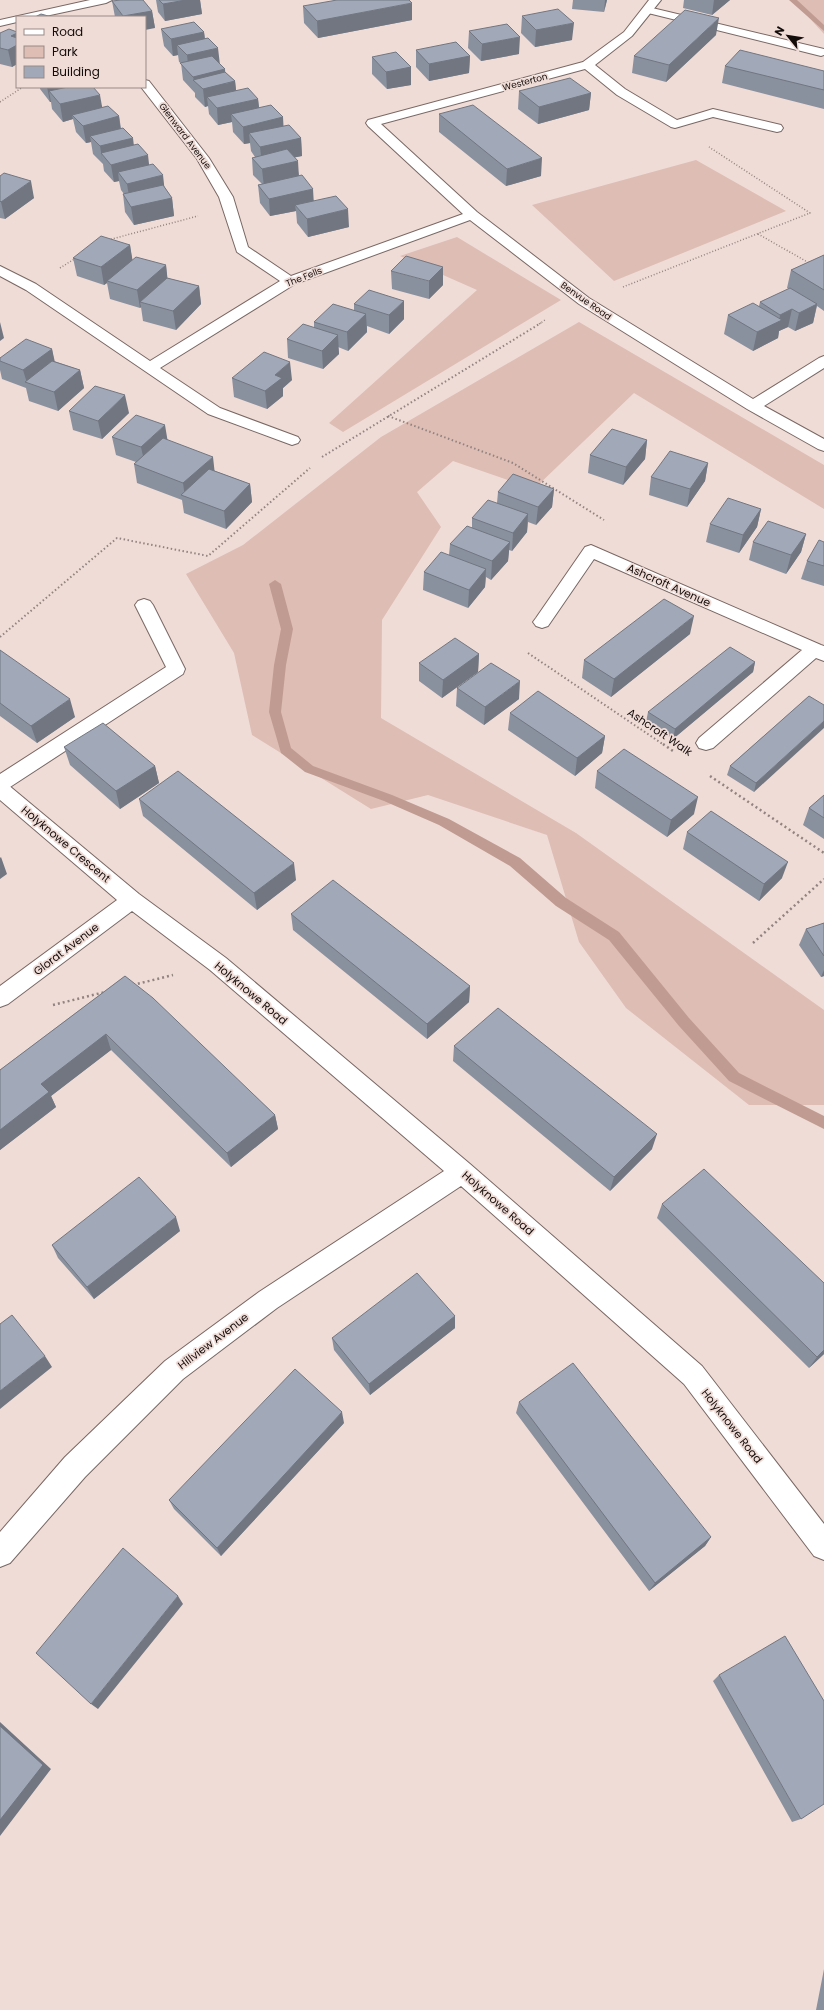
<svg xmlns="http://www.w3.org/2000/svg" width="824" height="2010" font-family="Poppins,sans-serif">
<rect width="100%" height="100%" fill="#f0dcd7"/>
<path fill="#debdb4" d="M793 0H824V34Z
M696 160 786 211 614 281 532 205Z
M457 237 561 300 343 432 329 423 477 290 400 256Z
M579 322 824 465V509L634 393 534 489 453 461 417 492 441 527 382 620 381 718 576 833 824 1010V1105H749L626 1008 579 942 547 835 428 795 371 809 252 735 234 653 186 574 243 545 381 437Z"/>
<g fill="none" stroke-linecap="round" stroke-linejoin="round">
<path fill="#c09b92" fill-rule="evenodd" d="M789 0H797L824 25V31Z
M275 580 281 584 293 629 286 665 281 712 291 748 313 766 392 795 449 819 520 858 566 898 619 932 689 1018 739 1073 824 1116V1129L729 1081 679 1026 609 940 556 906 510 866 439 825 384 801 305 772 281 753 269 712 274 665 281 629 269 584Z"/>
<defs>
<path id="service" d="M648 7 824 49V55L821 56 644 12 642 10 644 8Z
M144 599 150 601 153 605 185 669 183 674 7 789 0 791V774L166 667 135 605 138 601Z"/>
<path id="minor" d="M90 0H112L106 3 41 17H17V22L0 26V20Z
M649 0H661L632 36 595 65 625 89 677 120 713 109 781 125 783 128 781 131 777 132 713 117 675 128 671 127 617 95 585 69 381 124 477 212 589 298 753 399 819 358 824 356V368L764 406 824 439V451L818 449 747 409 579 304 470 220 295 284 160 368 220 408 298 437 300 440 298 443 292 445 208 414 26 290 0 276V266L36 284 150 361 280 281 237 252 219 197 197 159 141 87H145V80L149 81 209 158 233 197 248 247 291 276 463 214 368 126 366 123 368 120 583 62 624 32Z
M591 545 821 645 824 646V661L816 658 713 748 706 750 699 748 696 743 699 738 802 650 594 559 548 626 542 628 536 626 533 622 536 618 585 547Z
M0 782 7 784 139 894 226 958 470 1164 702 1366 824 1524V1560L814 1556 684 1384 461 1186 277 1308 183 1379 85 1477 10 1563 0 1567V1532L65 1457 165 1361 259 1292 444 1171 210 970 132 911 8 1004 0 1007V986L117 900 0 800Z"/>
</defs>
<use href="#service" stroke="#796763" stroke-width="2"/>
<use href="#minor" stroke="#796763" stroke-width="2"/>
<path stroke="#91837f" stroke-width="1.5" stroke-dasharray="1 2" stroke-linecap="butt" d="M0 102 23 87
M758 234 811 264
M108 240 198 216
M60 268 76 258
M623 287 810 213 709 147
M539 324 545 320"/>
<path stroke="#91837f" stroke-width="2" stroke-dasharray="1.5 2.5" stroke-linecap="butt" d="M388 416 513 463 604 520
M322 457 541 323
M0 637 117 538 208 556 310 468
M528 653 664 745"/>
<path stroke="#91837f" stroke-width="2.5" stroke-dasharray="2 3" stroke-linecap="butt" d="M663 744 673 751
M710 776 824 853
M753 943 824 879
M133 985 173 975
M53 1005 105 992"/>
<use href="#service" fill="#fff" fill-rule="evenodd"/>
<use href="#minor" fill="#fff" fill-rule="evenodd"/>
</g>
<path fill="#8a919e" d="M156 0H200L202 14 165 21 158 12Z
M573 0H607L604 12 572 9Z
M684 0H730L712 15 683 8Z
M112 1 152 11 155 28 145 17H115Z
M303 6 412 20 318 38 304 23Z
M522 16 572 40 535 47 521 33Z
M161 29 204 32 205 39 220 64 225 72 235 81 236 90 258 99 259 108 283 117V126L301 138 302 156 295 157 299 176 314 201 349 227 308 237 297 223 296 211 270 216 260 203 258 185 262 184 253 175 252 158 255 157 251 151 250 143 244 144 233 132 232 122 218 125 209 114 208 106 205 107 195 97V93L183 80 181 63 179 62 178 55 173 56 164 46Z
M469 31 519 54 481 61 468 48Z
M17 32V64L12 67 0 64V33Z
M716 35 666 82 632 73 634 56Z
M416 50 470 56 469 73 429 81 416 67Z
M372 57 411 67V85L387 89 372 74Z
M725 66 824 71V109L722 83Z
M40 87H93L102 107 119 116 121 128 149 165 172 198 174 216 134 225 125 212 123 194H124L121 190 119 181 114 182 104 171 103 164 93 154 91 142 86 143 76 132 73 119 63 122 52 109 51 102H50L40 89Z
M519 91 591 93 589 110 538 124 518 109Z
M439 114 541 176 506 186 439 132Z
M0 176 34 198 5 219 0 218Z
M130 245 132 260 166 265 167 278 199 286 201 304 176 330 143 321 141 307 140 308 110 299 107 283 104 285 77 276 73 258Z
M824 255V311L817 306 813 323 795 331 788 327 779 331 778 338 753 351 724 334 728 315 759 306 760 302 789 289 787 288 791 270Z
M391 271 443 285 429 299 392 289Z
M354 304 404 319 389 334 367 326V332L348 351 338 347 339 354 323 369 288 358 287 339 314 328V322L354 310Z
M52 349 54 361 80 370 84 388 58 411 29 401 26 388 2 379 0 370V358Z
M232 378 292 380 283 388V396L267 409 234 397Z
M69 411 129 413 102 439 73 430Z
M112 437 167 440 215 471 250 484 252 502 226 529 184 513 182 500 137 483 134 464 136 462 116 455Z
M647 440 645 459 623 485 588 473 590 455Z
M708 463 705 481 687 507 649 495 651 477Z
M554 489 552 507 536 525 528 522 527 532 512 551 509 550 508 561 491 580 486 577 485 587 468 608 423 590 424 572 449 555 450 544 472 527V518L497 503 498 492Z
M761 509 757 527 739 553 706 542 710 524Z
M806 534 801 552 786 574 749 560 753 542Z
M824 542V586L801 579 807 561Z
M690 634 611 697 582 678 584 660Z
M0 650 75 717 37 743 0 716Z
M479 654 478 672 442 698 419 681V663Z
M755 662 753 672 673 739 646 722 648 712Z
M457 688 519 699 484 725 456 706Z
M809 696 754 792 727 775 730 766Z
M510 713 605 736 602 753 575 776 508 730Z
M64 747 155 766 159 783 120 809 70 765Z
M597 771 694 814 667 837 595 788Z
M824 795V839L803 825 809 808Z
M139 799 296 880 257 910 143 816Z
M687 832 782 878 759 901 683 849Z
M291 914 470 986 469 1002 427 1039 293 930Z
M824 923V976L821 977 799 945 806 929Z
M125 976 275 1115 278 1129 231 1167 111 1050 51 1096 56 1107 0 1150V1070Z
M454 1046 652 1149 610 1191 453 1061Z
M662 1204 824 1283V1354L809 1368 657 1218Z
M180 1231 94 1299 58 1258 52 1245Z
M455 1316V1328L370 1395 334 1350 332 1338Z
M519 1402 711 1537 705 1546 649 1591 516 1413Z
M344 1423 221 1556 174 1509 169 1500Z
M719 1675 801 1819 792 1822 713 1681Z
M824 1969V2010H816Z"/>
<path fill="#717681" d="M186 0H200L202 14 165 21 163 4Z
M605 0H607L604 12Z
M714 0H730L712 15Z
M412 3V20L318 38 317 21Z
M152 11 155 28 145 30V17H123V16Z
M719 18 716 35 666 82 669 65Z
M574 23 572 40 535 47 536 30Z
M204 32 206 49 177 45 178 55 173 56 171 39Z
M17 33V64L12 67 8 50 11 36Z
M520 37 519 54 481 61 482 44Z
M218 48 220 65 189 72 187 55Z
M470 56 469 73 429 81V64Z
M411 67V85L387 89 386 72Z
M225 69 226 84 235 81 237 99 207 97 208 106 205 107 203 89 194 80 193 77Z
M47 87H90L49 91 51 102H50Z
M591 93 589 110 538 124 539 107Z
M100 95 103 112 72 115 73 119 63 122 60 104Z
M258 99 260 116 231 114 232 122 218 125 217 108Z
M119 116 121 134 90 136 91 142 86 143 83 126Z
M283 117 284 135 249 133 250 143 244 144 243 127Z
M133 138 135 155 101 153 103 164 100 146Z
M301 138 302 156 262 164 260 147Z
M148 155 150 173 118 172 119 181 114 182 111 165Z
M542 158 541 176 506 186 507 169Z
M298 161 299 178 264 187 262 169Z
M163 175 165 193 130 202 127 184Z
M31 181 34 198 5 219 1 202Z
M313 189 314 206 295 205 296 211 270 216 269 199Z
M172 198 174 216 134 225 131 207Z
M348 209 349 227 308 237 307 219Z
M130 245 133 263 107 281V283L104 285 101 267Z
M166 265 168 283 140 302 141 307 140 308 137 290Z
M443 267V285L429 299V281Z
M199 286 201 304 176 330 173 311Z
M404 301V319L389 334V315Z
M817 304 813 323 795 331 799 313Z
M792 309 788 327 779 331 778 338 753 351 757 332 779 321 780 315Z
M366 314 367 332 348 351 347 332Z
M0 322 4 338 0 341Z
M338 335 339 354 323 369 322 351Z
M52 349 56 367 27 383 23 370Z
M290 362 292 380 283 388V396L267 409 265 391 275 375Z
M80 370 84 388 58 411 54 392Z
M125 395 129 413 102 439 98 421Z
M165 425 168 443 145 465 141 447Z
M647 440 645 459 623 485 626 467Z
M213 457 215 475 185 497 183 483Z
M708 463 705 481 687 507 690 489Z
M250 484 252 502 226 529 224 511Z
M554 489 552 507 536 525 538 507Z
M761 509 757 527 739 553 743 535Z
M528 514 527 532 512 551 513 533Z
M806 534 801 552 786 574 791 555Z
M510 542 508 561 491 580 492 561Z
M486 569 485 587 468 608 469 590Z
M694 616 690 634 611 697 614 679Z
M479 654 478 672 442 698 443 680Z
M755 662 753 672 673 739 675 729Z
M520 681 519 699 484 725 485 707Z
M70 699 75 717 37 743 31 726Z
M824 721V728L754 792 756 783Z
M605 736 602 753 575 776 577 758Z
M155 766 159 783 120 809 116 791Z
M698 797 694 814 667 837 671 820Z
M1 857 7 874 0 879V858Z
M788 862 782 878 759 901 764 884Z
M294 863 296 880 257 910 254 893Z
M824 970V976L821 977Z
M470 986 469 1002 427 1039V1024Z
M106 1034 111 1050 51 1096 56 1107 0 1150V1130L41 1084Z
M275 1115 278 1129 231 1167 227 1153Z
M657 1134 652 1149 610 1191 614 1177Z
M176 1217 180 1231 94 1299 87 1287Z
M455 1316V1328L370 1395 369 1384Z
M824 1350V1354L809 1368 817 1357Z
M45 1356 52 1367 0 1409V1391Z
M342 1412 344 1423 221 1556 217 1548Z
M711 1537 705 1546 649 1591 655 1583Z
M178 1596 183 1604 98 1709 91 1704Z
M0 1722 51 1769 0 1836Z"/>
<path fill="#a1a9b8" stroke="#717681" d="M121 0H143L152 11 123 16 112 1Z
M159 0H186L163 4Z
M337 0H409L412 3 317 21 303 6Z
M558 9 574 23 536 30 522 16Z
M685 10 719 18 669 65 634 56Z
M41 14 52 17H35Z
M194 22 204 32 171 39 161 29Z
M507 24 520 37 482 44 469 31Z
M9 29 17 32V33L11 36 17 38V45L8 50 0 48V33Z
M208 38 218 48 187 55 177 45Z
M456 42 470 56 429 64 416 50Z
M740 50 824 71V90L725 66Z
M396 52 411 67 386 72 372 57Z
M212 56 225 69 193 77 180 63Z
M225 72 235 81 203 89 193 80Z
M570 78 591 93 539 107 519 91Z
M68 87H93L100 95 60 104 49 91Z
M248 88 258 99 217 108 207 97Z
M271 105 283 117 243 127 231 114Z
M473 105 542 158 507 169 439 114Z
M108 106 119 116 83 126 72 115Z
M289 125 301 138 260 147 249 133Z
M123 128 133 138 100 146 90 136Z
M138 144 148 155 111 165 101 153Z
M287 149 298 161 262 169 252 158Z
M153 164 163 175 127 184 118 172Z
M4 173 31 181 1 202 0 201V176Z
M302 175 313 189 269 199 258 185Z
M163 185 172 198 131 207 123 194Z
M336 196 348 209 307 219 295 205Z
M101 236 130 245 101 267 73 258Z
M824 255V290L791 270Z
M406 256 443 267 429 281 391 271Z
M136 257 166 265 137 290 107 281Z
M167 278 199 286 173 311 140 302Z
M790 288 817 304 799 313 792 309 780 315 760 302Z
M369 290 404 301 389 315 354 304Z
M753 303 782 320 757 332 728 315Z
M333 304 366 314 347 332 314 322Z
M303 324 338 335 322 351 287 339Z
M26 339 52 349 23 370 0 361V358Z
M264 352 290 362 275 375 282 378 265 391 232 378Z
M52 361 80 370 54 392 25 382Z
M95 386 125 395 98 421 69 411Z
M136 415 165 425 141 447 112 437Z
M612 429 647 440 626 467 590 455Z
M163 438 213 457 183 483 134 464Z
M670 451 708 463 690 489 651 477Z
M209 469 250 484 224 511 181 495Z
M513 474 554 489 538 507 498 492Z
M728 498 761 509 743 535 710 524Z
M488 500 528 514 513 533 472 518Z
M768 521 806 534 791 555 753 542Z
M467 526 510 542 492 561 450 544Z
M819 540 824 542V566L807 561Z
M441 552 486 569 469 590 424 572Z
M664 599 694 616 614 679 584 660Z
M455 638 479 654 443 680 419 663Z
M730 647 755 662 675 729 648 712Z
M0 650 70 699 31 726 0 703Z
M491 663 520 681 485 707 457 688Z
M538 691 605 736 577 758 510 713Z
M809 696 824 705V721L756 783 730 766Z
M103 723 155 766 116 791 64 747Z
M624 749 698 797 671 820 597 771Z
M178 771 294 863 254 893 139 799Z
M824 795V818L809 808Z
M711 811 788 862 764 884 687 832Z
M333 880 470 986 427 1024 291 914Z
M824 923V956L806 929Z
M125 976 153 998 275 1115 227 1153 106 1034 41 1084 49 1092 0 1130V1070Z
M498 1008 657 1134 614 1177 454 1046Z
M704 1169 824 1283V1350L817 1357 662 1204Z
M139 1177 176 1217 87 1287 52 1245Z
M417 1273 455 1316 369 1384 332 1338Z
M12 1315 45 1356 0 1391V1324Z
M573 1363 711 1537 655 1583 519 1402Z
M295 1369 342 1412 217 1548 169 1500Z
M123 1548 178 1596 91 1704 36 1653Z
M785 1636 824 1701V1804L801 1819 719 1675Z
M0 1726 43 1765 0 1820Z"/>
<g text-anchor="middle" stroke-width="3.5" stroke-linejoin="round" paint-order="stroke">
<g font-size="9" fill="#120c0a" stroke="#f0dcd7">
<text transform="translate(525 82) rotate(-15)" y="3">Westerton</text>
<text transform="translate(185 136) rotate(53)" y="3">Glenward Avenue</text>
<text transform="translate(304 277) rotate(-22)" y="3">The Fells</text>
<text transform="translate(586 301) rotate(35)" y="3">Benvue Road</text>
</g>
<g font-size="11" fill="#120c0a" stroke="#f0dcd7">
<text transform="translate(669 585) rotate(24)" y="4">Ashcroft Avenue</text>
<text transform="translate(660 732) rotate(34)" y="4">Ashcroft Walk</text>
<text transform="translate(66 844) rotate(40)" y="4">Holyknowe Crescent</text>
<text transform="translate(66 949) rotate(-37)" y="4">Glorat Avenue</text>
<text transform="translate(251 993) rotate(40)" y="4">Holyknowe Road</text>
<text transform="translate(498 1203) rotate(41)" y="4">Holyknowe Road</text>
<text transform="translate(213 1341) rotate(-37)" y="4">Hillview Avenue</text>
<text transform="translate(732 1426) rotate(52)" y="4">Holyknowe Road</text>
</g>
</g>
<rect x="16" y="16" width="130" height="72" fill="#f0dcd7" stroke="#978985"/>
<rect x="24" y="29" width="20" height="6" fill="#ffffff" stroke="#978985"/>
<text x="52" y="36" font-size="12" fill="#120c0a">Road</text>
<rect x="24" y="46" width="20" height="12" fill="#debdb4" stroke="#978985"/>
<text x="52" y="56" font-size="12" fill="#120c0a">Park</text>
<rect x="24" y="66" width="20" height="12" fill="#a1a9b8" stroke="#978985"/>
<text x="52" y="76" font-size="12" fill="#120c0a">Building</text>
<g transform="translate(788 36) rotate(300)" stroke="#f0dcd7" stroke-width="3" paint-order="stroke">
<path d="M0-3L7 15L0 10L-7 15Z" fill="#120c0a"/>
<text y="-6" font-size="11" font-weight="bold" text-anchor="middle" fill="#120c0a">N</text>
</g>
</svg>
